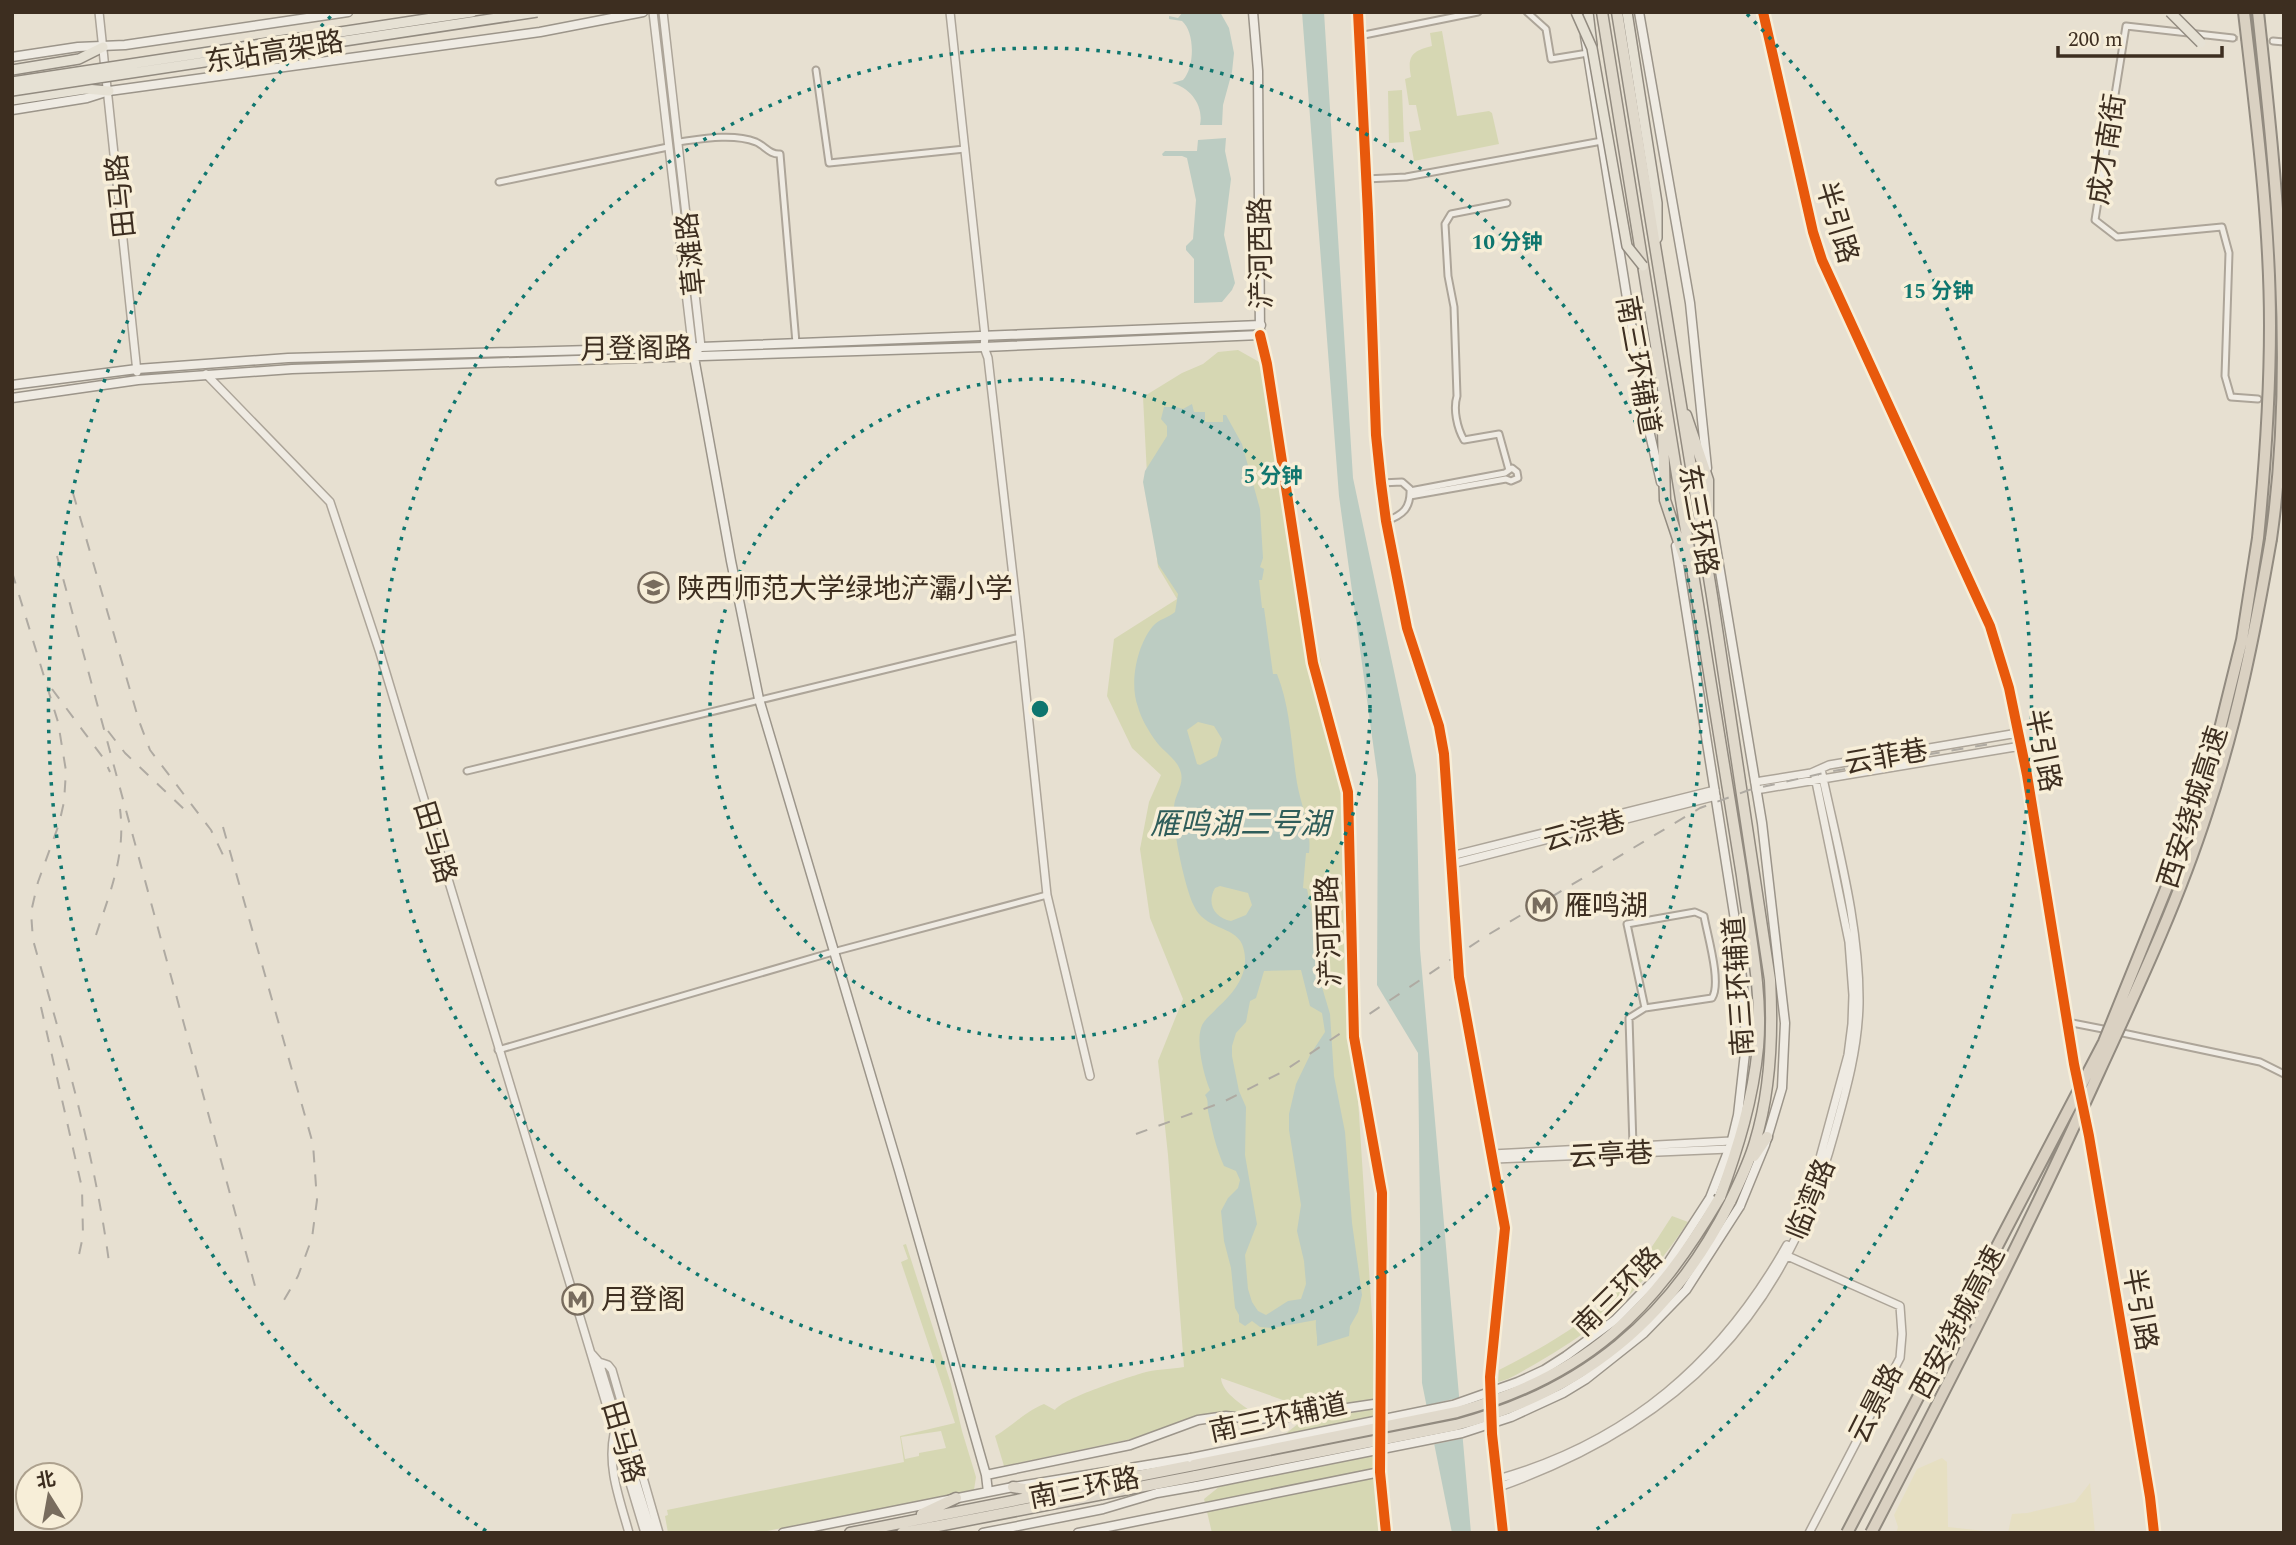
<svg xmlns="http://www.w3.org/2000/svg" width="2296" height="1545" font-family="Spectral,'Noto Sans SC',serif">
<rect width="100%" height="100%" fill="#e7e0d1"/>
<path fill="#e6dfc2" d="M1942 1458 1947 1462 1948 1527 2003 1533H1896L1898 1527 1894 1515 1917 1469Z
M2090 1483 2095 1533H2008L2012 1514 2027 1513 2075 1502Z"/>
<path fill="#d6d7b3" fill-rule="evenodd" d="M1442 31 1457 116 1489 111 1492 113 1499 144 1414 161 1409 132 1421 130 1416 105H1409L1405 79 1411 77C1407 56 1412 51 1432 46L1430 33Z
M1402 90 1404 142 1389 143 1388 91Z
M1238 350 1261 363 1346 787 1354 1037 1386 1533H1212L1204 1499 1314 1411 1221 1378C1222 1394 1245 1406 1257 1416H1195L1131 1439 1004 1466 995 1436C1013 1426 1024 1412 1044 1404L1055 1410C1063 1398 1129 1377 1146 1372 1158 1369 1172 1369 1184 1367L1168 1155 1158 1061 1183 999 1150 918 1140 849 1149 802 1161 775 1132 748 1107 696 1114 639 1177 599 1158 567 1147 475 1143 397 1182 373 1203 364 1218 352Z
M1672 1216 1688 1222C1636 1300 1590 1335 1508 1379L1498 1382 1499 1370C1548 1345 1596 1318 1631 1275 1646 1257 1659 1236 1672 1216Z
M906 1244 951 1384 962 1431 976 1477 974 1490 757 1533H668L665 1516 668 1515 667 1510 904 1462 900 1436 955 1423 901 1262 908 1259 903 1245ZM941 1431 946 1448 919 1453V1456L905 1459 901 1437Z"/>
<path fill="#bcccc2" fill-rule="evenodd" d="M1183 12H1220L1229 28 1234 53 1232 72 1223 105 1222 125H1200C1204 106 1191 88 1172 83L1183 80C1195 67 1195 32 1182 21L1169 19V16L1178 18Z
M1302 12H1324L1353 478 1416 775 1420 949 1471 1533H1452L1422 1383 1418 1053 1377 985 1378 780 1339 496Z
M1226 138 1225 151 1231 179 1224 235 1235 283 1232 290 1222 302 1194 303V259L1186 250V246L1193 239 1196 200 1187 158 1182 156H1163L1162 154 1165 151H1197L1198 140Z
M1192 404 1194 412H1205V422H1223V415H1226L1242 444 1260 509 1263 558 1260 567 1264 569 1262 580H1259L1262 608H1264L1273 674H1277C1291 709 1291 746 1297 783 1301 806 1312 829 1309 853H1306L1303 888 1307 889 1316 932 1319 977 1330 1014 1334 1076 1345 1132 1352 1223 1362 1295 1358 1312 1350 1326 1349 1336 1317 1346C1318 1337 1315 1329 1316 1320L1272 1328 1260 1327 1252 1321 1245 1326 1239 1322V1315L1235 1308 1231 1268 1224 1241 1221 1211 1228 1198 1238 1188 1240 1180 1236 1171 1224 1166C1216 1148 1212 1130 1208 1111 1207 1104 1209 1101 1205 1095L1210 1090C1204 1076 1196 1044 1201 1028 1203 1020 1212 1014 1217 1008 1236 991 1252 970 1242 944 1234 926 1204 929 1194 906 1185 888 1172 828 1174 808 1174 795 1184 786 1181 773 1178 759 1162 751 1155 740 1148 730 1141 718 1138 707 1129 683 1137 645 1153 626 1159 619 1168 618 1175 612L1178 594 1158 564 1143 482 1145 471 1167 436V426L1161 419 1164 407H1176L1183 409ZM1198 722 1214 726 1222 739 1217 756 1200 765 1197 764 1187 730ZM1220 886 1248 893 1252 905 1246 915 1231 921C1215 918 1206 904 1215 888ZM1301 970 1310 1006 1322 1013 1325 1032 1310 1055 1296 1084 1289 1114V1130L1301 1205 1297 1231 1304 1261 1306 1284 1301 1299 1288 1301 1266 1315 1258 1311 1252 1302 1248 1289 1245 1255 1257 1224 1245 1155 1246 1107 1239 1091 1232 1056V1046L1236 1033 1246 1022 1250 1001 1256 998 1264 971Z"/>
<path fill="#e7e0d1" d="M1462 1397 1465 1438 1431 1445 1423 1406Z"/>
<g fill="none" stroke-linecap="round" stroke-linejoin="round">
<path stroke="#c5bcae" stroke-width="5" stroke-dasharray="5 2.5" stroke-linecap="butt" d="M2233 38 2273 41"/>
<defs>
<path id="minor" d="M1527 12 1546 29 1551 59 1588 53
M1359 36 1478 12
M2233 38 2126 26 2095 220 2117 237 2222 227 2229 253 2225 376 2231 397 2258 399
M2273 41 2284 42
M816 70 829 163 965 149
M678 142C701 139 733 133 756 142 765 146 770 155 780 154L796 343
M1366 179 1406 177 1602 141
M499 182 668 147
M1507 203 1451 214 1445 224 1448 276 1454 307 1457 396C1453 409 1457 428 1464 440L1499 434 1509 470
M1381 483 1402 482 1410 489C1411 508 1403 515 1386 521
M1410 491 1505 473 1512 468 1517 472 1518 478 1511 481 1506 479 1410 496
M467 771 1020 637
M2067 1022 2108 1030
M2118 1032 2260 1062 2284 1074
M498 1050 833 952 1047 895
M1633 1146 1629 1018 1645 1008 1627 924 1695 912 1704 916C1707 934 1722 983 1712 998L1645 1008"/>
<path id="tertiary" d="M99 12 137 372
M653 12 693 352
M663 12 701 347 698 350
M950 12 985 336 984 347 988 358 1020 637 1047 895 1090 1076
M1358 12 1368 214 1376 435 1381 483 1386 521 1407 628 1439 726 1444 754 1459 977 1505 1228 1490 1377 1492 1434 1503 1533
M1763 12 1813 232 1822 260 1990 626C2036 777 2048 935 2079 1089
M1260 335 1267 364 1313 663 1348 792 1354 1037 1382 1193 1380 1472 1386 1533
M206 374 330 502 380 653 645 1533
M1755 782 1811 773 1829 765 2018 733
M1756 790 2021 746
M1451 856 1715 790
M1452 864 1716 796
M2083 1108 2150 1497 2154 1533
M1492 1154 1731 1141
M1494 1159 1729 1149
M1795 1228 1818 1165 1848 1055 1852 1024 1853 995 1849 942 1814 772
M1783 1254 1900 1306 1902 1334 1900 1358 1809 1533
M592 1354 599 1362 652 1533
M599 1362 608 1365 612 1370 659 1533
M614 1434C607 1468 620 1500 629 1533
M1498 1479C1629 1442 1721 1362 1787 1245
M1499 1487C1677 1424 1784 1318 1834 1134 1846 1091 1858 1049 1859 1004 1860 925 1837 845 1821 769"/>
<path id="secondary" d="M1639 12 1690 303 1707 468
M1585 36 1646 417 1661 482
M12 57 78 47 125 45 348 12
M12 110 87 98 109 91 540 32 643 12
M694 357 731 561 759 699 899 1170 986 1475 988 1492
M12 385 137 369 288 358 701 347 1261 325
M12 398 138 380 292 369 984 347 1260 335 1258 71 1253 12
M1712 523 1762 823 1785 1023 1782 1088 1765 1145 1740 1206
M1676 546 1735 920 1743 986 1746 1044 1738 1115 1731 1144 1710 1198
M986 1475 1130 1445 1198 1420 1226 1416 1251 1419 1280 1418 1381 1403
M783 1533 1013 1487 1191 1458
M983 1533 1103 1509 1157 1493 1197 1486
M1078 1533 1380 1472"/>
<path id="primary" d="M1588 12 1592 45
M1627 12 1657 203V238
M12 70 79 59 103 47
M12 100 85 89 109 91"/>
<path id="trunk" d="M1602 12 1742 876C1749 931 1763 991 1758 1047 1753 1099 1738 1148 1720 1197
M1617 12 1712 596 1770 980C1773 1034 1771 1090 1755 1142 1749 1163 1739 1183 1730 1202
M1686 415 1708 480V547
M1663 431 1665 500 1685 560
M1754 1156 1767 1137
M1013 1487 1041 1492
M922 1514 956 1498
M850 1533 1194 1465
M902 1533 1196 1476"/>
<path id="motorway" d="M2244 12C2256 116 2270 221 2270 325 2270 396 2265 467 2258 538
M2258 12C2277 187 2296 364 2271 539"/>
</defs>
<use href="#minor" stroke="#ada599" stroke-width="9"/>
<use href="#tertiary" stroke="#ada599" stroke-width="10"/>
<use href="#secondary" stroke="#9c958a" stroke-width="11"/>
<use href="#primary" stroke="#928b80" stroke-width="12"/>
<use href="#trunk" stroke="#928b80" stroke-width="13"/>
<use href="#motorway" stroke="#928b80" stroke-width="14"/>
<use href="#minor" stroke="#efebe3" stroke-width="5"/>
<use href="#tertiary" stroke="#efebe3" stroke-width="7"/>
<use href="#secondary" stroke="#efebe3" stroke-width="8"/>
<use href="#primary" stroke="#e6e1d4" stroke-width="9"/>
<use href="#trunk" stroke="#e0d9cb" stroke-width="10"/>
<use href="#motorway" stroke="#dad1c2" stroke-width="10"/>
<path stroke="#afaaa2" stroke-width="2" stroke-dasharray="12 12" stroke-linecap="butt" d="M73 493 139 721 150 750 211 830 224 857
M57 556 255 1286
M12 572 58 722 66 771 64 802 59 824 38 882 31 912 33 940C64 1049 96 1158 110 1270
M52 689 104 759 110 772
M108 731 125 753 186 811
M223 827 313 1144 317 1200 312 1238 298 1276 284 1300
M96 935C110 892 126 855 120 809
M41 1007 82 1188 83 1236 77 1264
M1136 1134 1223 1102 1284 1071 1486 936 1700 808 1749 790 1833 771 1995 743"/>
<defs>
<path id="secondary-bridge" d="M1191 1458 1453 1405 1518 1382 1544 1370 1566 1356 1615 1320 1662 1272 1710 1198
M1197 1486 1462 1433 1511 1417 1563 1393 1586 1379 1644 1333 1686 1290 1740 1206"/>
<path id="primary-bridge" d="M1576 12 1592 48 1627 246 1643 266
M2170 12 2201 43
M12 82 472 12
M12 91 537 12"/>
<path id="trunk-bridge" d="M1194 1465 1457 1412C1587 1376 1653 1311 1720 1197
M1196 1476 1456 1425C1583 1392 1671 1319 1730 1202"/>
<path id="motorway-bridge" d="M1847 1533 2104 1042 2185 842 2217 741 2242 640 2258 538
M1871 1533C1950 1381 2028 1228 2099 1072 2138 987 2178 902 2207 812 2237 723 2255 631 2271 539"/>
</defs>
<use href="#secondary-bridge" stroke="#9c958a" stroke-width="11" stroke-linecap="butt"/>
<use href="#primary-bridge" stroke="#928b80" stroke-width="12" stroke-linecap="butt"/>
<use href="#trunk-bridge" stroke="#928b80" stroke-width="13" stroke-linecap="butt"/>
<use href="#motorway-bridge" stroke="#928b80" stroke-width="14" stroke-linecap="butt"/>
<use href="#secondary-bridge" stroke="#efebe3" stroke-width="8"/>
<use href="#primary-bridge" stroke="#e6e1d4" stroke-width="9"/>
<use href="#trunk-bridge" stroke="#e0d9cb" stroke-width="10"/>
<use href="#motorway-bridge" stroke="#dad1c2" stroke-width="10"/>
<defs>
<path id="cycleway" d="M1358 12 1368 214 1376 435 1381 483 1386 521 1407 628 1439 726 1444 754 1459 977 1505 1228 1490 1377 1492 1434 1503 1533
M1763 12 1813 232 1822 260 1990 626 2009 688 2027 775 2074 1064 2089 1136 2150 1497 2154 1533
M1260 335 1267 364 1313 663 1348 792 1354 1037 1382 1193 1380 1472 1386 1533"/>
</defs>
<use href="#cycleway" stroke="#f7eed8" stroke-width="15"/>
<use href="#cycleway" stroke="#e8590c" stroke-width="10"/>
</g>
<g fill="none" stroke="#0f766e" stroke-width="3.5" stroke-dasharray="3.5 7">
<circle cx="1040" cy="709" r="330"/>
<circle cx="1040" cy="709" r="661"/>
<path d="M486 1531A991 991 0 0 1 333 14M1747 14A991 991 0 0 1 1594 1531"/>
</g>
<defs>
<symbol id="school-ring" viewBox="-11 -11 22 22"><circle r="9.5" fill="#f7eed8" stroke="#786c5e" stroke-width="1.5"/><path d="M0-5L7-2L0 1L-7-2ZM-4 1L0 2.5L4 1V4Q0 6-4 4Z" fill="#786c5e"/></symbol>
<symbol id="metro-ring" viewBox="-11 -11 22 22"><circle r="9.5" fill="#f7eed8" stroke="#786c5e" stroke-width="1.5"/><path d="M-5.5 5V-5H-3L0 0L3-5H5.5V5H3V-.5L0 4L-3-.5V5Z" fill="#786c5e"/></symbol>
</defs>
<g fill-rule="evenodd">
<use href="#school-ring" x="636" y="570" width="35" height="35"/>
<use href="#metro-ring" x="1524" y="888" width="35" height="35"/>
<use href="#metro-ring" x="560" y="1282" width="35" height="35"/>
</g>
<g text-anchor="middle" stroke-width="7" stroke-linejoin="round" paint-order="stroke">
<g font-size="28" fill="#3d2e20" stroke="#f7eed8">
<text transform="translate(274 51) rotate(-9)" y="10">东站高架路</text>
<text transform="translate(2106 149) rotate(-81)" y="10">成才南街</text>
<text transform="translate(120 196) rotate(-96)" y="10">田马路</text>
<text transform="translate(1838 222) rotate(73)" y="10">半引路</text>
<text transform="translate(1260 253) rotate(-91)" y="10">浐河西路</text>
<text transform="translate(690 254) rotate(-96)" y="10">草滩路</text>
<text transform="translate(636 348) rotate(-1)" y="10">月登阁路</text>
<text transform="translate(1639 365) rotate(80)" y="10">南三环辅道</text>
<text transform="translate(1699 520) rotate(80)" y="10">东三环路</text>
<text transform="translate(2044 750) rotate(79)" y="10">半引路</text>
<text transform="translate(1886 756) rotate(-10)" y="10">云菲巷</text>
<text transform="translate(2192 807) rotate(-72)" y="10">西安绕城高速</text>
<text transform="translate(1584 830) rotate(-15)" y="10">云淙巷</text>
<text transform="translate(436 842) rotate(73)" y="10">田马路</text>
<text transform="translate(1328 931) rotate(-92)" y="10">浐河西路</text>
<text transform="translate(1738 986) rotate(-94)" y="10">南三环辅道</text>
<text transform="translate(1611 1154) rotate(-3)" y="10">云亭巷</text>
<text transform="translate(1810 1199) rotate(-68)" y="10">临湾路</text>
<text transform="translate(1617 1291) rotate(-45)" y="10">南三环路</text>
<text transform="translate(2141 1309) rotate(80)" y="10">半引路</text>
<text transform="translate(1957 1322) rotate(-62)" y="10">西安绕城高速</text>
<text transform="translate(1875 1403) rotate(-63)" y="10">云景路</text>
<text transform="translate(1278 1417) rotate(-12)" y="10">南三环辅道</text>
<text transform="translate(624 1442) rotate(73)" y="10">田马路</text>
<text transform="translate(1084 1487) rotate(-11)" y="10">南三环路</text>
</g>
<g font-size="28" fill="#3d2e20" stroke="#f7eed8" text-anchor="start">
<text x="677" y="598">陕西师范大学绿地浐灞小学</text>
<text x="1564" y="915">雁鸣湖</text>
<text x="601" y="1309">月登阁</text>
</g>
<g font-size="30" font-style="italic" fill="#2f5d5a" stroke="#f7eed8">
<text x="1240" y="834">雁鸣湖二号湖</text>
</g>
</g>
<circle cx="1040" cy="709" r="10" fill="#0f766e" stroke="#f7eed8" stroke-width="3.5"/>
<g font-size="21" text-anchor="middle" font-weight="bold" fill="#0f766e" stroke="#f7eed8" stroke-width="7" stroke-linejoin="round" paint-order="stroke">
<text x="1507" y="249">10 分钟</text>
<text x="1938" y="298">15 分钟</text>
<text x="1273" y="483">5 分钟</text>
</g>
<rect width="2296" height="1545" fill="none" stroke="#3d2e20" stroke-width="28"/>
<g transform="translate(49 1496) rotate(349)"><circle r="33" fill="#f7eed8" stroke="#ada18e" stroke-width="2"/>
<path d="M0-5L12 26L0 18L-12 26Z" fill="#786c5e"/>
<text y="-10" font-size="19" font-weight="bold" text-anchor="middle" fill="#3d2e20">北</text>
</g>
<path d="M2058 46v10h164v-10" fill="none" stroke="#3d2e20" stroke-width="3.5"/>
<text x="2068" y="46" font-size="21" fill="#3d2e20" stroke="#f7eed8" stroke-width="5" paint-order="stroke">200 m</text>
</svg>
